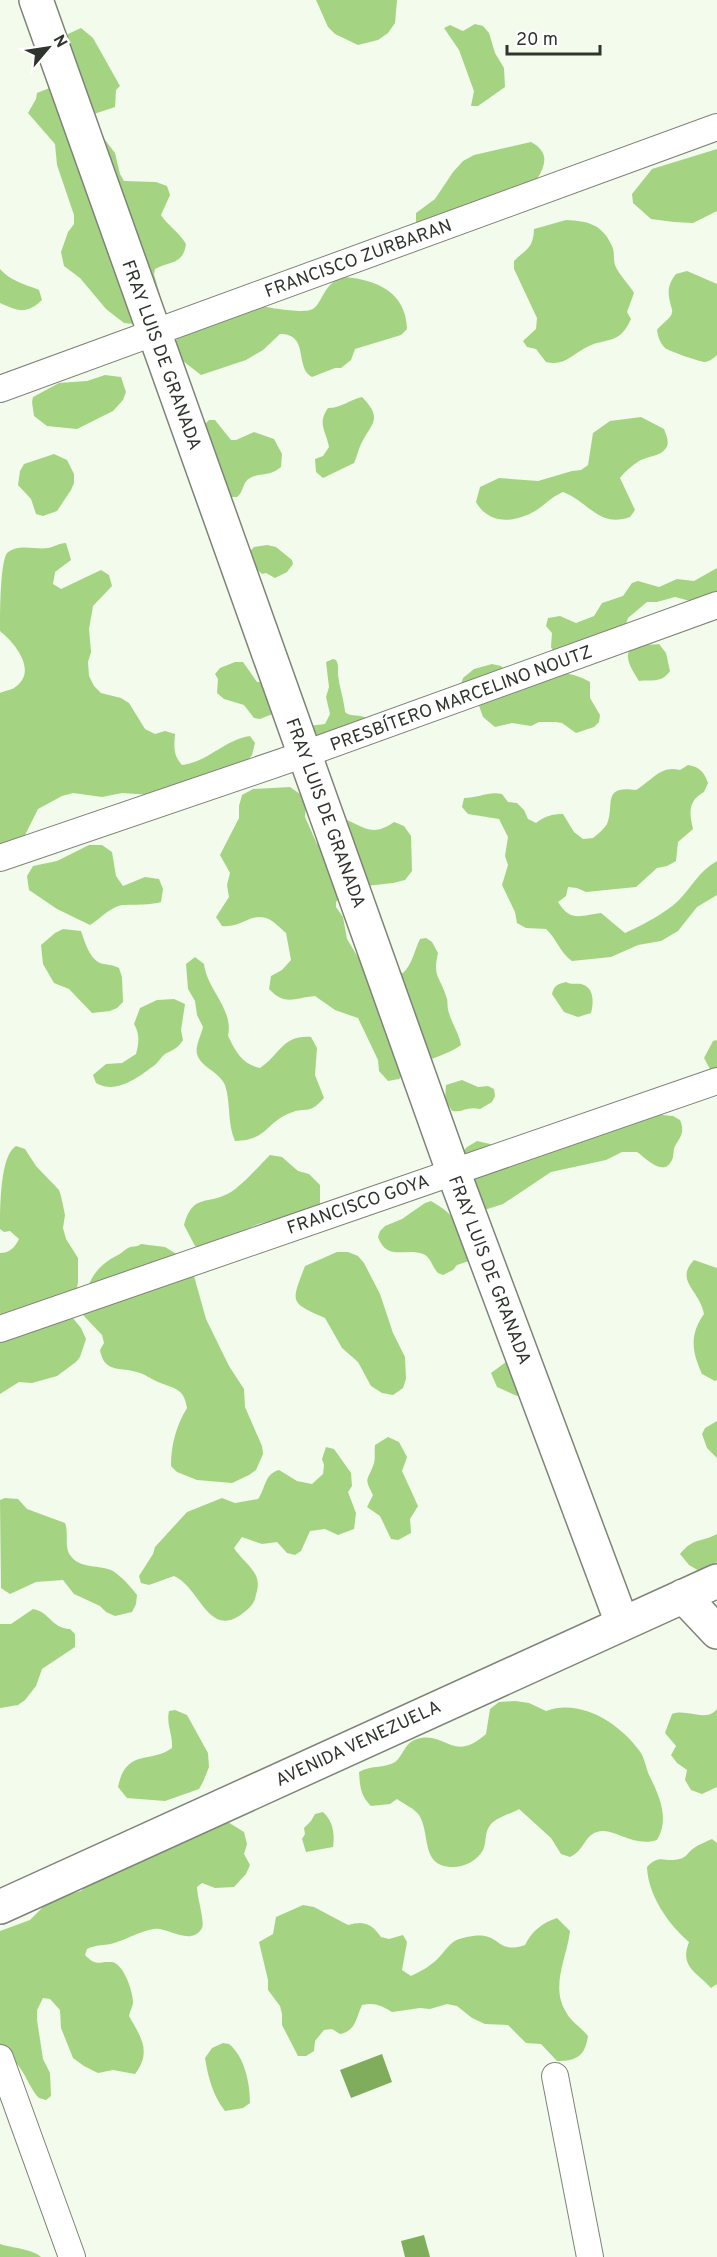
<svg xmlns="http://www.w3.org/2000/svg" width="717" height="2257" font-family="Overpass,sans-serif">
<rect width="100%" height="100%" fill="#f3fbed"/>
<path fill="#a4d481" d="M316 0H397L395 23 388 33 378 40 358 45 335 34 328 27Z
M475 24 483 26 489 33 495 53 504 68 505 87 478 106H471L474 91 471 83 459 50 444 28 450 25 463 31Z
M81 28 93 38 120 86 116 90 115 107 94 114 99 132 115 153 120 174 124 181 156 182 167 186 170 195 161 215C168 226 179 232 186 244 183 265 170 261 155 269L154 274 160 295 161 310 134 324 124 323 106 309 80 278 64 266 61 252 68 232 74 224V215L57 165 55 144 28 113 36 99 37 93 57 85 58 45 68 34Z
M531 142C559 157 536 178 525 198L416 228V213L435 199 453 172 463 161 474 155Z
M717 149V211L693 223 674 222 651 219 633 203 632 194 652 169Z
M566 220C588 221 602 224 612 246 615 252 613 259 615 265 619 275 628 283 634 293L627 312 631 319C619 345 609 337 589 346 573 353 565 367 546 362L536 349 527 347 523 341 536 329 537 318 514 269V261C527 248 533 249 534 229Z
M0 269C10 281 25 284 39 290L42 300C26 315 18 311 0 303Z
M687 271 717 284V355C714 358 710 361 705 362 700 362 669 351 665 348 660 343 658 337 657 330 661 324 672 318 672 312 673 310 670 304 670 302 667 290 669 283 676 274Z
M345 277C377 280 406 292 407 329L401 335 355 349 351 360 341 368H335L312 377C294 367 310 334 280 334L263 350 246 360 201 375 183 361 175 344 179 333 225 292C239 292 247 300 259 305 268 308 301 313 310 310 323 307 322 281 345 277Z
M105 375 121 377 126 392 123 400 113 411 77 429 47 426 34 416 32 402 33 397 59 383 87 381Z
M362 397C384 419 371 424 361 444 358 450 357 457 354 463L323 478 316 472 315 459 323 456 329 447C326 431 317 424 328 408 341 408 349 400 362 397Z
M641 417 664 429C666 435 670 442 666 448 660 457 647 456 639 461 632 466 625 471 620 478L635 510 630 517C599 528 589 502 563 492 551 497 545 505 535 511 514 523 489 525 476 502L480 487 499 478 538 481 572 471 581 470 588 465 593 433 610 421Z
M209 420H215L231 440H236L254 432 274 439 282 454 281 467C269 477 261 472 250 478 242 482 244 492 237 497H231L219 488 203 426Z
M54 454 67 460 74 474V483L71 490 57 511 43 516 36 514 31 499 18 485 20 471 24 464Z
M66 543 71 560 55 572 53 584 61 589 101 570 109 575 112 586 93 606 89 629 91 652 88 662 89 676 94 686 101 693 121 698 129 703 145 729 155 734 165 731 175 734C174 747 173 755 182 765 208 762 224 740 250 736L255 743 252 755 245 764 151 795 122 793 102 797 73 793 62 796 38 809 22 841 0 853V693C4 691 11 690 14 688 39 672 15 643 0 631 0 615 0 563 7 553 19 543 35 550 48 548 54 547 59 543 66 543Z
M267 545 276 547 292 560 293 564 287 572 275 578 266 573 262 574 252 565 248 553 254 547Z
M717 568V597L694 602 675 597 657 602H647L628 618 624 630 557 659 551 647 552 633 546 626 548 618 560 616 576 623 594 616 602 603 623 596 632 583 638 581 659 587 677 579 694 581Z
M659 644 666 653 670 671C661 684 652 679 639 681 630 667 617 647 644 645 649 644 654 645 659 644Z
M333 659 336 660C339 666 338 668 338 674 339 686 344 700 345 712 351 718 360 713 368 719L314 746 309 726 325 724 330 714 326 697 329 687 326 662Z
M235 662H243L257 682H272L275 713 260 719 254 718 244 705 224 699 217 693 218 679 215 674 220 668Z
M492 664 501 666 505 670C533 671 565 667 590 682V698L600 715 599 722 594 727 576 733 562 723 555 722H539L531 726 512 723 495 727 483 717 478 703 461 684 463 678 474 669Z
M688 765C700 767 704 772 708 783L704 792C688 801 689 812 693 829L678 842 676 861 667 866 657 868 636 887 586 892 577 888 568 887 566 896 558 902C571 923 581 915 601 913L625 933C639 927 667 912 678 901 692 887 699 871 717 861V895L697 907 678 931 661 941 638 945 611 957 572 961C560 953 557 939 546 929L526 928 517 923 515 912 502 885 508 865 505 856 508 837 499 819 468 814 462 807 464 798C478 798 489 791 502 794L508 802 517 803 524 810 528 819 536 823C545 816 552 814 563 814L574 832 583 839 593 838C598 834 604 829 607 824 615 805 601 785 636 790 652 781 660 765 680 770Z
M290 787 300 794 306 805 305 817 317 844 347 820C367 829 374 836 394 822L404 826 411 836 412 871 405 880 393 883 366 886 343 894 336 902V907L343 917 347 939 364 967 403 973C413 963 414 951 420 939L426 938 432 942 438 953C432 978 441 977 447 999 448 1003 447 1008 449 1013 452 1024 459 1033 461 1045 442 1059 414 1060 399 1079L388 1081 379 1071 378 1060 358 1018 335 1010 315 996C294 998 285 1006 269 989L271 976 282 970 291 960 286 933C280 928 273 920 266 918 250 913 242 928 222 926L216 917 229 897 227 885 230 873 220 855 239 818V806L242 795 253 789Z
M89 845H102L112 852 116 876 123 886 145 877 159 879 163 889 161 902C145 906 136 904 122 905 110 907 100 919 90 925L57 909 29 890 27 876 33 866 57 861Z
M63 929 81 931C85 942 90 962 104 964 110 965 113 965 119 968L122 977 123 1002 117 1008 110 1011 92 1013 69 989 54 983 43 964 41 945 55 933Z
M195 957 204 964C207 990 234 1009 228 1036 236 1052 242 1064 260 1068 280 1055 282 1035 311 1037L317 1048 315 1075 324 1098C308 1116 307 1106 290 1113 265 1123 268 1140 235 1141 227 1123 231 1103 225 1085 219 1071 201 1068 197 1054 195 1047 201 1035 203 1027L197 1015 195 1001 188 989 186 964Z
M566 982C572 985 575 983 581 984 594 987 594 1002 591 1013L578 1017 564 1012 552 994C554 985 558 984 566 982Z
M174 999 185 1004 181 1030 183 1040C178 1048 173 1050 165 1054 161 1057 159 1061 156 1064 139 1077 116 1095 96 1083L93 1075 106 1064 122 1063 136 1054C139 1043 140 1034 134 1024L140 1008 157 1000Z
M717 1040V1072L711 1071 704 1058 713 1041Z
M462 1080 478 1087 488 1086 494 1089 495 1096 492 1102 480 1109C466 1106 463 1113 452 1111L445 1099 446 1085Z
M652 1114 673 1116 680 1120C685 1132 681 1136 675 1146 673 1150 674 1156 672 1160 663 1178 646 1158 637 1152H622L606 1160 551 1172 503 1204 478 1212 462 1152 467 1147 477 1141 503 1147Z
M16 1146 25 1149 36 1166 59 1190 61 1196 65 1215 63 1228 66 1239 78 1258V1282L72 1317 81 1328 86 1339 80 1357 76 1362 57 1376 32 1383 19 1382 0 1394V1253C10 1253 15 1247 19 1239L10 1231 4 1232 0 1229C0 1208 0 1155 16 1146Z
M270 1155 282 1157 298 1171 309 1174 320 1185V1207L297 1219 283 1218 258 1224 206 1249 195 1246 184 1225C193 1192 208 1206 231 1192 242 1185 260 1165 270 1155Z
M431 1201C461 1218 461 1230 472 1260L457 1265 453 1270 443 1275 438 1273C432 1267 431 1257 423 1254 406 1247 387 1262 378 1237L380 1231 385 1226 402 1219 425 1203Z
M141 1244 165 1247 180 1256 194 1276 206 1319 229 1366 244 1389 245 1407 262 1446 263 1454 256 1470 249 1475 232 1483 197 1480 177 1472 171 1466C171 1445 176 1426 187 1408 184 1388 175 1389 158 1382 151 1379 145 1374 137 1372 120 1367 104 1373 100 1350L104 1343 102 1335 83 1315C85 1288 91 1269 116 1256 121 1254 124 1250 128 1248 133 1245 136 1248 141 1244Z
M337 1252H348L358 1256 364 1263 380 1294 393 1333 405 1357 406 1379 403 1388 393 1395 382 1393 371 1386 358 1362 342 1348 325 1318C289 1302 291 1303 305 1266Z
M694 1260 717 1268V1380L715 1381 702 1374C692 1352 689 1335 704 1314 700 1290 674 1281 694 1260Z
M510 1359 523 1393 517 1396 497 1387 491 1373Z
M717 1421V1458L707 1448 702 1434 705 1428Z
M388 1437 399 1442 407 1457 402 1471 418 1506 410 1519 411 1533 398 1540 391 1539 380 1516 367 1507 373 1495C364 1477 367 1482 373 1466 376 1460 374 1451 375 1445Z
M326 1447 334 1449 351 1473 352 1486 348 1492 356 1513 354 1529 338 1535 325 1529 310 1531 301 1551 295 1555 287 1553 277 1542 262 1544 242 1537 234 1548C243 1563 262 1571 257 1591 255 1598 255 1602 250 1607 209 1647 202 1588 174 1576L149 1585 141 1583 139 1576 153 1554 155 1547 187 1512 222 1498 235 1503 258 1499C266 1488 264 1474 279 1470L297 1481 312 1484 323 1474 324 1465 322 1459Z
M5 1498 18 1499 27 1509 65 1523C69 1533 64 1546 70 1555 80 1570 100 1564 113 1571 122 1577 131 1587 137 1595L136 1604 132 1612 115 1616 106 1612 100 1606 74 1594 63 1580 36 1582 10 1594 1 1588 0 1500Z
M717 1534V1562L701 1572 689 1565 680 1554C694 1537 700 1543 717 1534Z
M33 1609C50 1612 51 1628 70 1629L75 1634V1647L42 1669 36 1686 25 1700 18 1705 0 1708V1624H11Z
M515 1701 529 1703 546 1711C581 1698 621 1724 641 1753 645 1760 646 1768 649 1775 659 1795 670 1819 657 1840 633 1848 613 1826 597 1832 584 1836 584 1851 570 1857L561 1854 551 1838 519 1809C511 1814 497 1817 491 1824 484 1832 487 1841 483 1850 477 1861 464 1867 453 1867 420 1867 431 1834 419 1815 415 1809 404 1804 397 1799L390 1804 371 1806C360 1795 360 1786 359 1772 371 1765 387 1768 395 1762 404 1755 404 1743 417 1739 446 1730 452 1764 486 1734L490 1709 499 1702Z
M717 1709V1787L702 1794 691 1790 685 1780 687 1770 677 1763 671 1755 676 1746 665 1733 672 1714C687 1708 706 1723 717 1709Z
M175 1710 187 1715 208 1753 209 1767 203 1782 199 1789 165 1801 127 1798 118 1787C126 1748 150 1764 172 1748 173 1735 166 1724 169 1711Z
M323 1812C333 1821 335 1834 333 1847L306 1852 302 1839 305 1834 304 1828 311 1821 315 1814Z
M223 1819 244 1832 247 1844 244 1854 250 1865 246 1874 234 1887 215 1888 202 1883 197 1887C197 1897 205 1922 202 1928 191 1947 168 1927 154 1929 140 1931 128 1939 114 1943 105 1946 96 1944 87 1949L85 1955C97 1967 97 1961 111 1962 123 1962 133 1991 133 2002 133 2006 130 2011 129 2016 141 2037 152 2052 135 2074L113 2070 98 2073 84 2066 73 2058 61 2028 60 2010 50 1999 43 1998 37 2010V2020L43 2059 50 2073 51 2096 46 2100 39 2098C26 2085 22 2056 0 2056V1931L30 1920 49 1901 81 1891 95 1878Z
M712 1839 717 1843V1984L711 1988C697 1972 679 1967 689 1942 668 1924 648 1895 647 1867 660 1853 665 1863 679 1859 686 1858 688 1852 694 1848 699 1844 706 1842 712 1839Z
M303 1905 314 1907 348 1925C364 1920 372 1924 381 1937L389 1939 403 1935 407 1942 402 1970 411 1976C422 1971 434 1964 442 1954 453 1941 454 1939 473 1936 501 1932 496 1955 525 1945 532 1931 542 1923 557 1918L570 1931C567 1958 550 1986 566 2012 571 2022 581 2027 588 2036 585 2056 577 2061 557 2061L541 2044 526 2043 508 2025 485 2024 472 2018 457 2006 447 2004 430 2009 420 2008 392 2012C382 2006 375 2002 362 2005 356 2018 356 2031 340 2034L332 2029 324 2030 315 2041 314 2051 306 2056H298L282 2025V2014L280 2006 268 1990V1980L259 1942 273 1934 276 1917Z
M223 2043 229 2044C245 2057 250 2084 250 2103L243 2108 225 2111C213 2096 208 2077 205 2058L212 2048Z
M0 2244C12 2248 33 2249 41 2257H0Z"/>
<path fill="#7fad5b" d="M382 2054 392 2082 351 2098 340 2070Z
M424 2235 430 2257H405L401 2241Z"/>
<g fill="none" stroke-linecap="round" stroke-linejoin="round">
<defs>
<path id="street" d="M0 389 717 127
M0 858 305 754 717 605
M0 1329 717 1081
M0 2058 72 2257
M555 2076 590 2257"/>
<path id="secondary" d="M36 0 453 1171 622 1623
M683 1596 717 1632
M0 1907 717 1581"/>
</defs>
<use href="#street" stroke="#7d8478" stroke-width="28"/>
<use href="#secondary" stroke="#7d8478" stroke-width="36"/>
<use href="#street" stroke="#fff" stroke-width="26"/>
<use href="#secondary" stroke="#fff" stroke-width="33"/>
</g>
<g text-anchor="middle" stroke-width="4.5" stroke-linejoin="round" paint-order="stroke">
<g font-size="18" fill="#30342e" stroke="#fff">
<text transform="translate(358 258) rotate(-20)" y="6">FRANCISCO ZURBARAN</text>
<text transform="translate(162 355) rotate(70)" y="6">FRAY LUIS DE GRANADA</text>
<text transform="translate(461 698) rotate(-20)" y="6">PRESBÍTERO MARCELINO NOUTZ</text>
<text transform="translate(326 813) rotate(70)" y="6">FRAY LUIS DE GRANADA</text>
<text transform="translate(358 1204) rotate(-19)" y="6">FRANCISCO GOYA</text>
<text transform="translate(490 1270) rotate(69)" y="6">FRAY LUIS DE GRANADA</text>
<text transform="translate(358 1743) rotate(-25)" y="6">AVENIDA VENEZUELA</text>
</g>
</g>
<g transform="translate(48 48) rotate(61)" stroke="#ffffff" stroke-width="4.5" paint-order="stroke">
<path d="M0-4.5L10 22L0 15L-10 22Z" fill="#30342e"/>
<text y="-9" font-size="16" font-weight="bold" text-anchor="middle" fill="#30342e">N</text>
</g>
<path d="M507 45v9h93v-9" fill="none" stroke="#30342e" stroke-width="3"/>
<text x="516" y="45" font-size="18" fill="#30342e" stroke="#ffffff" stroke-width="4.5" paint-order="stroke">20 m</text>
</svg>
